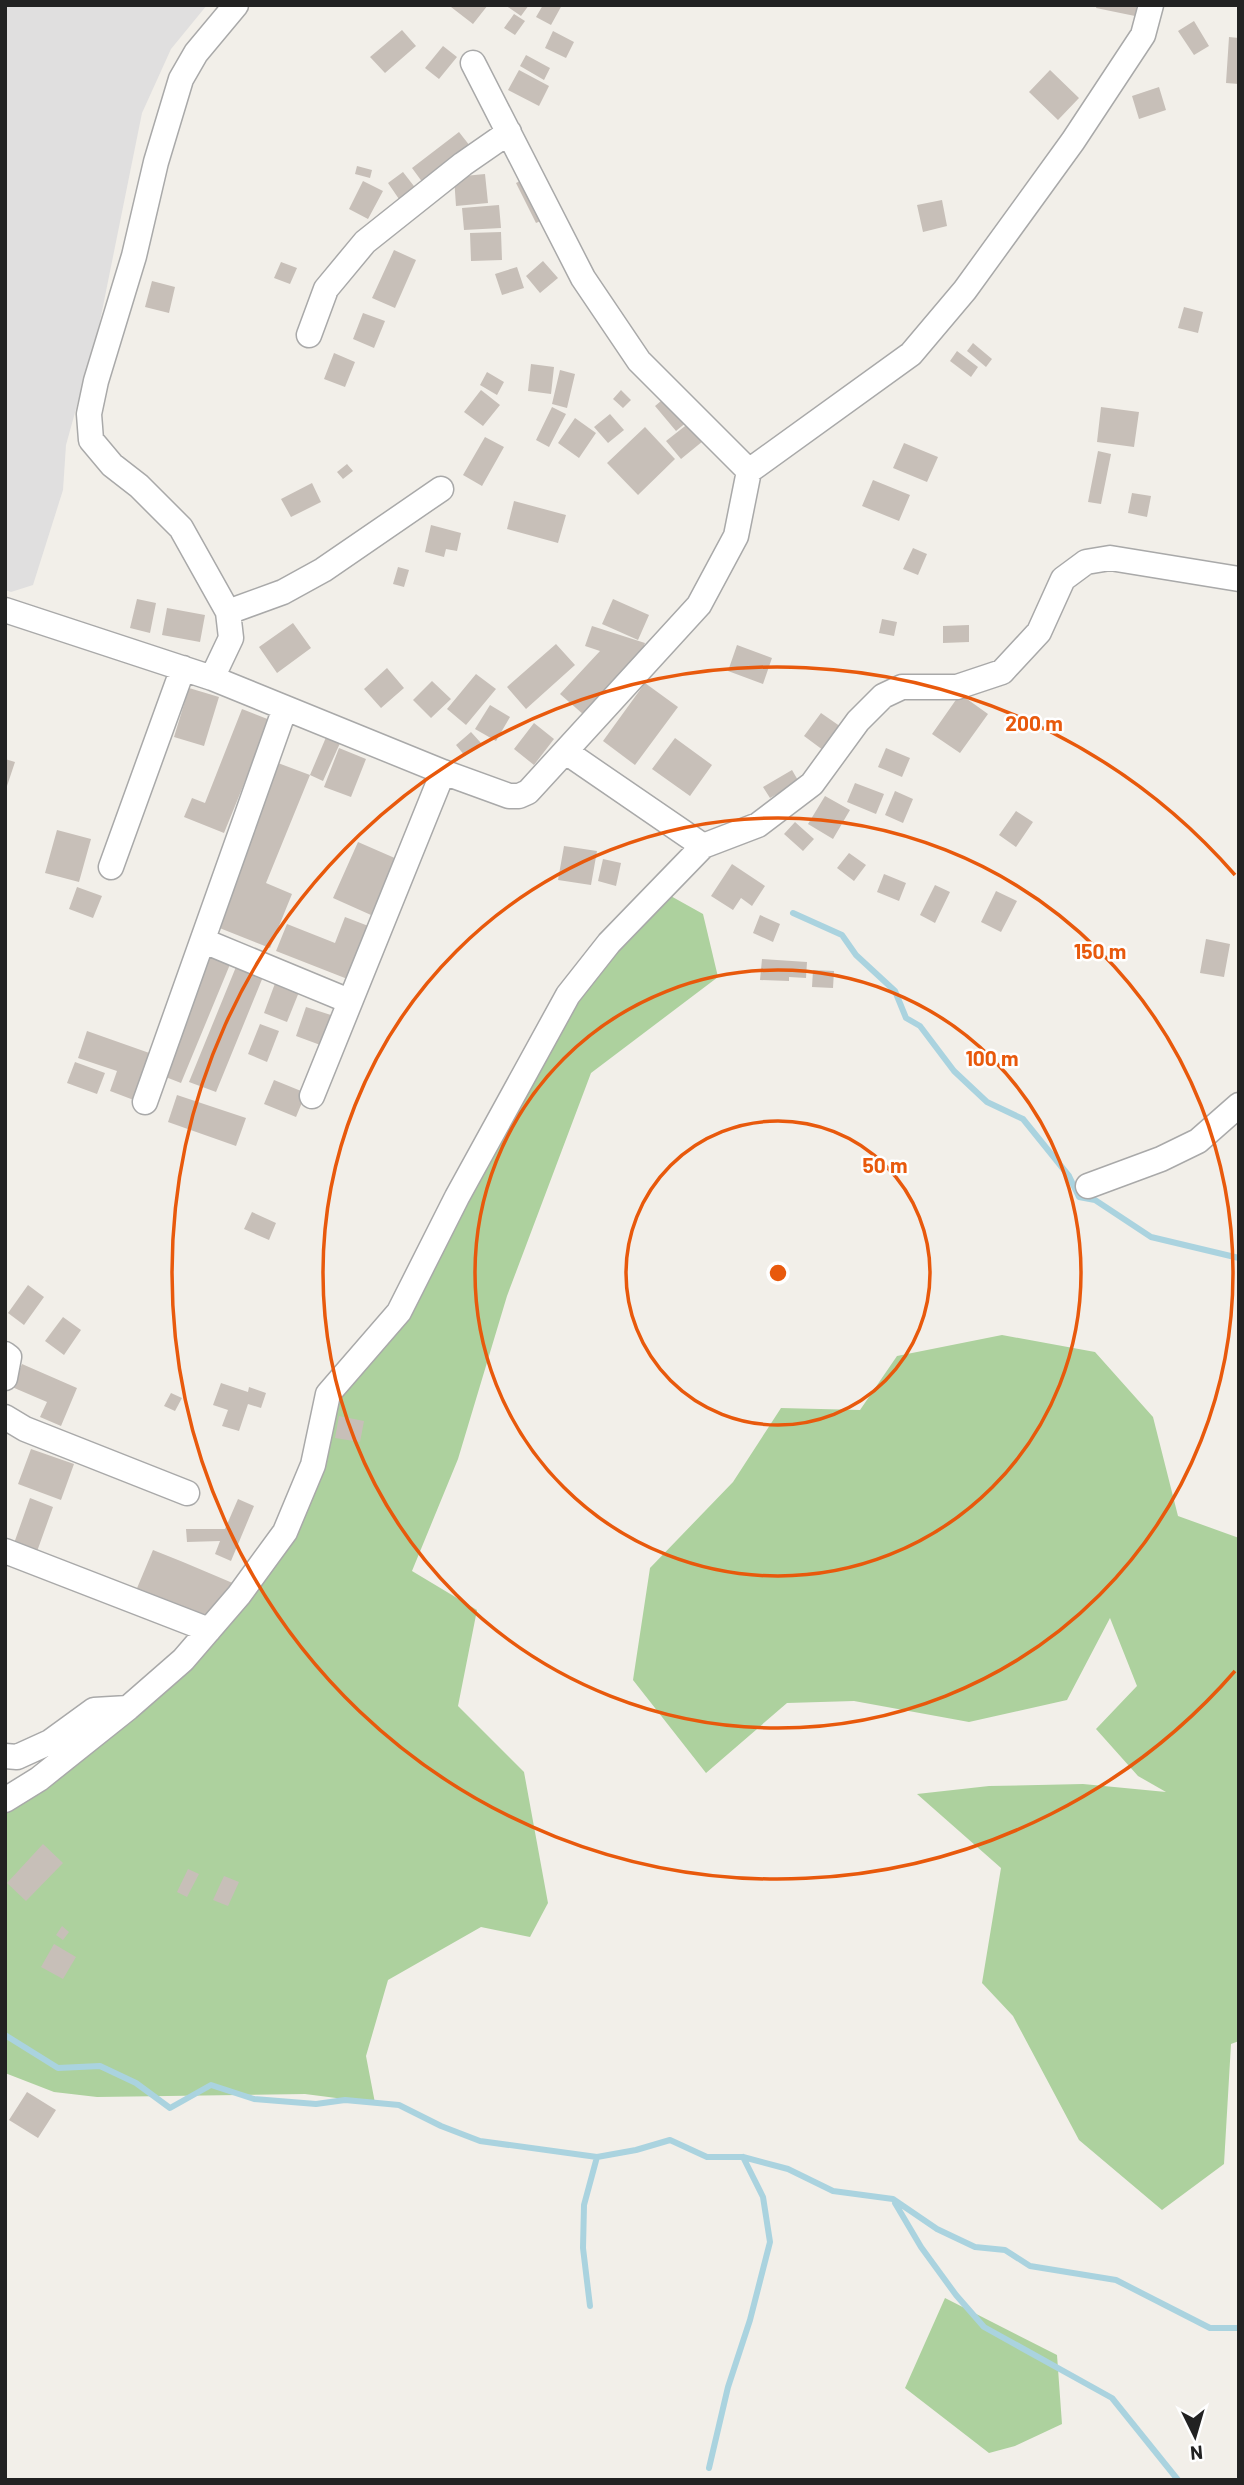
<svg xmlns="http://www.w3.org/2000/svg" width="1244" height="2485" font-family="Barlow,sans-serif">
<rect width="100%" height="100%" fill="#f2efe9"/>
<path fill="#e0dfdf" d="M5 5H207L171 49 142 113 99 326 66 445 63 490 33 585 11 592 5 590Z"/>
<path fill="#add19e" d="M660 890 703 914 718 977 591 1073 507 1296 458 1459 412 1571 477 1610 458 1706 524 1772 548 1903 530 1937 481 1927 388 1980 366 2056 375 2103 305 2094 97 2097 54 2092 5 2073V1800L128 1708 285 1532 328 1394 399 1312 528 1066Z
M1002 1335 1095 1352 1153 1417 1178 1516 1239 1538V2041L1231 2044 1224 2164 1162 2210 1079 2140 1013 2016 982 1983 1001 1868 917 1794 989 1786 1083 1784 1166 1792 1138 1776 1096 1729 1137 1686 1110 1618 1067 1700 969 1722 854 1701 787 1703 706 1773 633 1680 650 1568 733 1482 781 1408 860 1410 897 1356Z
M945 2298 1057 2355 1062 2424 1015 2446 989 2453 905 2388Z"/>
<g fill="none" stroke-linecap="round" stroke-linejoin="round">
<path stroke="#aad3df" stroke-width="6" d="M793 913 842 935 856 955 895 991 906 1018 920 1026 954 1071 987 1102 1023 1119 1069 1176 1079 1197 1095 1200 1151 1237 1239 1258
M5 2035 58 2068 100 2066 136 2083 170 2108 211 2085 254 2099 316 2104 345 2100 399 2105 441 2126 480 2141 597 2157 636 2150 670 2140 707 2157H743L788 2169 833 2191 893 2199 937 2229 975 2247 1005 2250 1030 2266 1116 2280 1210 2328H1239
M895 2203 921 2247 956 2295 984 2327 1112 2398 1178 2480
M590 2306 583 2248 584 2205 597 2157
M709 2468 728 2387 750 2320 770 2242 763 2197 743 2157"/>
</g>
<path fill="#c7bfb8" d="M453 5H488L473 24 451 7Z
M505 5H529L521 16Z
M543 5H562L551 25 536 17Z
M1097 5H1137L1135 16 1096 8Z
M514 14 525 21 515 35 504 28Z
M1194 21 1209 46 1194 55 1178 31Z
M402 30 416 46 385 73 370 57Z
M553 31 574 42 566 58 545 48Z
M1229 37 1239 38V84L1226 83Z
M443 46 457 57 439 79 425 68Z
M526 55 550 68 544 80 520 66Z
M519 70 549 86 539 106 508 90Z
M1050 70 1079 98 1058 120 1029 92Z
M1159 87 1166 110 1139 119 1132 96Z
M459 132 470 146 423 183 412 168Z
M357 166 372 170 370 178 355 174Z
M403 172 417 190 401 202 388 183Z
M485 174 488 203 456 206 454 177Z
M524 179 545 219 536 223 516 183Z
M363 181 383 191 368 219 349 209Z
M942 200 947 226 923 232 917 205Z
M499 205 501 228 464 230 462 208Z
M501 232 502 260 471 261 470 233Z
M394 250 416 260 395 308 372 298Z
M543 261 558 278 540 293 526 276Z
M281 262 297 268 290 284 274 278Z
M517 267 524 288 502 295 495 274Z
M152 281 175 287 169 313 145 307Z
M1184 307 1203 312 1198 333 1178 328Z
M363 313 385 321 374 348 353 339Z
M973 343 992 359 986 367 967 351Z
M957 351 978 367 971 377 950 361Z
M334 353 355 362 345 387 324 379Z
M531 364 554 367 551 394 528 391Z
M560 370 575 374 567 408 552 404Z
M487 372 504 382 497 395 480 385Z
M481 390 500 405 483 426 464 412Z
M621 390 631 400 623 408 613 399Z
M667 396 688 421 676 431 655 406Z
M552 407 566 414 549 447 536 440Z
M1101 407 1139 412 1134 447 1097 442Z
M610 414 624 430 608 443 594 427Z
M575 418 596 433 579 458 558 443Z
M689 423 703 441 681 459 666 441Z
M645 427 675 459 638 495 607 463Z
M485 437 504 447 482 486 463 475Z
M904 443 938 457 927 482 893 468Z
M1098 451 1111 454 1101 504 1088 502Z
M347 464 353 471 343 479 337 472Z
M873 480 910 495 899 521 862 506Z
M312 483 321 502 291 517 281 499Z
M1132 493 1151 496 1147 517 1128 513Z
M514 501 566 515 558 543 507 529Z
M431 525 461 533 457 551 446 549 444 557 425 552Z
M913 548 927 554 918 575 903 569Z
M398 567 409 570 404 587 393 584Z
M137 599 156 603 150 633 130 628Z
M613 599 649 615 638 640 602 624Z
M167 608 205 615 200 642 162 635Z
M882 619 897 622 894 636 879 633Z
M293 623 311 648 277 673 259 647Z
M969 625V642L943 643V626Z
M592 626 645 643 638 664 584 715 560 694 600 651 585 646Z
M556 644 575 665 526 709 507 687Z
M737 645 772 658 763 684 728 671Z
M387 668 404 688 381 708 364 689Z
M476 674 496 689 466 725 447 709Z
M432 681 451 699 431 718 413 700Z
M645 683 678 707 635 765 603 741Z
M189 688 219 697 204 746 174 737Z
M960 694 988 714 960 753 932 734Z
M490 705 510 717 496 741 475 729Z
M242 709 270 720 224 833 184 817 192 798 205 803Z
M821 713 844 729 827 753 804 736Z
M534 723 554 739 534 765 514 749Z
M471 732 481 743 465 756 456 745Z
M327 735 341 741 323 781 310 775Z
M675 738 712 765 690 796 652 769Z
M339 748 366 759 351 797 324 787Z
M886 748 910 758 902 777 878 767Z
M5 759 15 762 6 789H5Z
M278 763 310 775 266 883 292 894 270 948 212 925Z
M792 770 799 782 770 798 763 787Z
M855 783 884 794 876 814 847 802Z
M895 791 913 799 903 823 885 815Z
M825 796 850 810 833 839 808 824Z
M1016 811 1033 822 1016 847 999 835Z
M795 822 814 839 803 851 784 834Z
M57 830 91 839 79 882 45 873Z
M358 842 397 859 371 915 333 898Z
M564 846 597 851 591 885 558 880Z
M849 853 866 865 854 881 837 868Z
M603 859 621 863 616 886 598 881Z
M732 864 765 886 752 906 741 898 733 910 711 896Z
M884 874 906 883 899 901 877 892Z
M935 885 950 892 935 923 920 915Z
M77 887 102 896 93 918 69 909Z
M996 891 1017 901 1001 932 981 922Z
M760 915 780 924 773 942 753 933Z
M345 917 371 927 350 980 276 951 287 924 335 943Z
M1206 939 1230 944 1224 977 1200 973Z
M208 952 231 962 181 1083 158 1074Z
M762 959 807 962 806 978 789 977V981L760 980Z
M238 962 265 972 216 1092 189 1082Z
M813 970 834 971 833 988 812 987Z
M277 978 301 987 287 1022 264 1013Z
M306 1007 334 1016 323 1046 296 1036Z
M260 1024 279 1031 267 1062 248 1054Z
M87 1031 155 1055 139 1102 110 1091 117 1071 78 1058Z
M75 1062 105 1073 97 1094 67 1083Z
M274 1080 306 1093 296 1117 264 1104Z
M177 1095 246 1118 236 1146 168 1122Z
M252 1212 276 1223 269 1240 244 1229Z
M28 1285 44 1297 24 1325 8 1313Z
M63 1317 81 1330 64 1355 45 1341Z
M22 1364 77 1388 61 1426 40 1417 47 1402 12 1387Z
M221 1383 248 1392 249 1387 266 1393 261 1408 248 1404 239 1431 222 1426 228 1410 213 1405Z
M171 1393 182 1398 175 1411 164 1406Z
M339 1416 364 1421 360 1442 335 1438Z
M31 1449 74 1464 61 1500 18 1484Z
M30 1498 53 1507 35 1557 12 1549Z
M238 1499 254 1506 231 1561 215 1554 220 1541 187 1542 186 1529H225Z
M153 1550 183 1562 235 1584 204 1621 135 1593Z
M43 1844 63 1863 26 1901 7 1883Z
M188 1869 199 1874 187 1897 177 1892Z
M224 1876 239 1882 228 1906 213 1900Z
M62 1926 69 1932 63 1940 56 1935Z
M54 1944 76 1957 63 1979 41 1967Z
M27 2092 56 2110 38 2138 9 2120Z"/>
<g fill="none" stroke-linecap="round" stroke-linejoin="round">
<defs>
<path id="minor" d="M473 63 583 278 639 361 749 471
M309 335 326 289 365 242 463 164 509 132
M5 610 212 678 443 772 509 796H519L528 792 699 605 736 536 749 471 911 354 965 290 1073 141 1143 35 1151 5
M228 612 283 592 323 570 441 489
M212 678 231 638 228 612 181 528 139 486 112 465 91 440 89 414 96 381 134 256 156 162 181 79 196 53 236 5
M566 752 703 846
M111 867 183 668
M204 941 349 1001
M312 1096 443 772
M145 1102 285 708
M1088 1186 1161 1159 1198 1141 1239 1105
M5 1354 9 1357 5 1378
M5 1417 25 1429 187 1493
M5 1551 209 1630
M5 1756 17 1757 50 1742 94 1710 128 1708
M5 1800 39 1779 128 1708 183 1660 239 1595 285 1532 313 1465 328 1394 399 1312 457 1197 568 995 609 943 703 846 758 825 812 784 858 721 883 696 902 687H957L1002 672 1039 632 1063 579 1086 562 1110 558 1239 579"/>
</defs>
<use href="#minor" stroke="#a9a9a9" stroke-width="27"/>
<use href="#minor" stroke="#fff" stroke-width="24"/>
</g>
<g fill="none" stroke="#e8590c" stroke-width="3.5">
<circle cx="778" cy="1273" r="152"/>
<circle cx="778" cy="1273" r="303"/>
<circle cx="778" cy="1273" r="455"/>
<path d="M1235 1671A606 606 0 1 1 1235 875"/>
</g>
<circle cx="778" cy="1273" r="10" fill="#e8590c" stroke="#fff" stroke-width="3.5"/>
<g font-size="21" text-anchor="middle" font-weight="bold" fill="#e8590c" stroke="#fff" stroke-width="5" stroke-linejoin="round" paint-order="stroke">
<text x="1034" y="731">200 m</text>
<text x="1100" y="959">150 m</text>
<text x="992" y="1066">100 m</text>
<text x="885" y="1173">50 m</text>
</g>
<rect width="1244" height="2485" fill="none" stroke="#222222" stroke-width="14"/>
<g transform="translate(1195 2436) rotate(175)" stroke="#ffffff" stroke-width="5" paint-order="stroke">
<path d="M0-5L12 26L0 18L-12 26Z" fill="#222222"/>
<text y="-10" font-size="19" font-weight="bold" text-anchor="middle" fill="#222222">N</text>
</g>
</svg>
